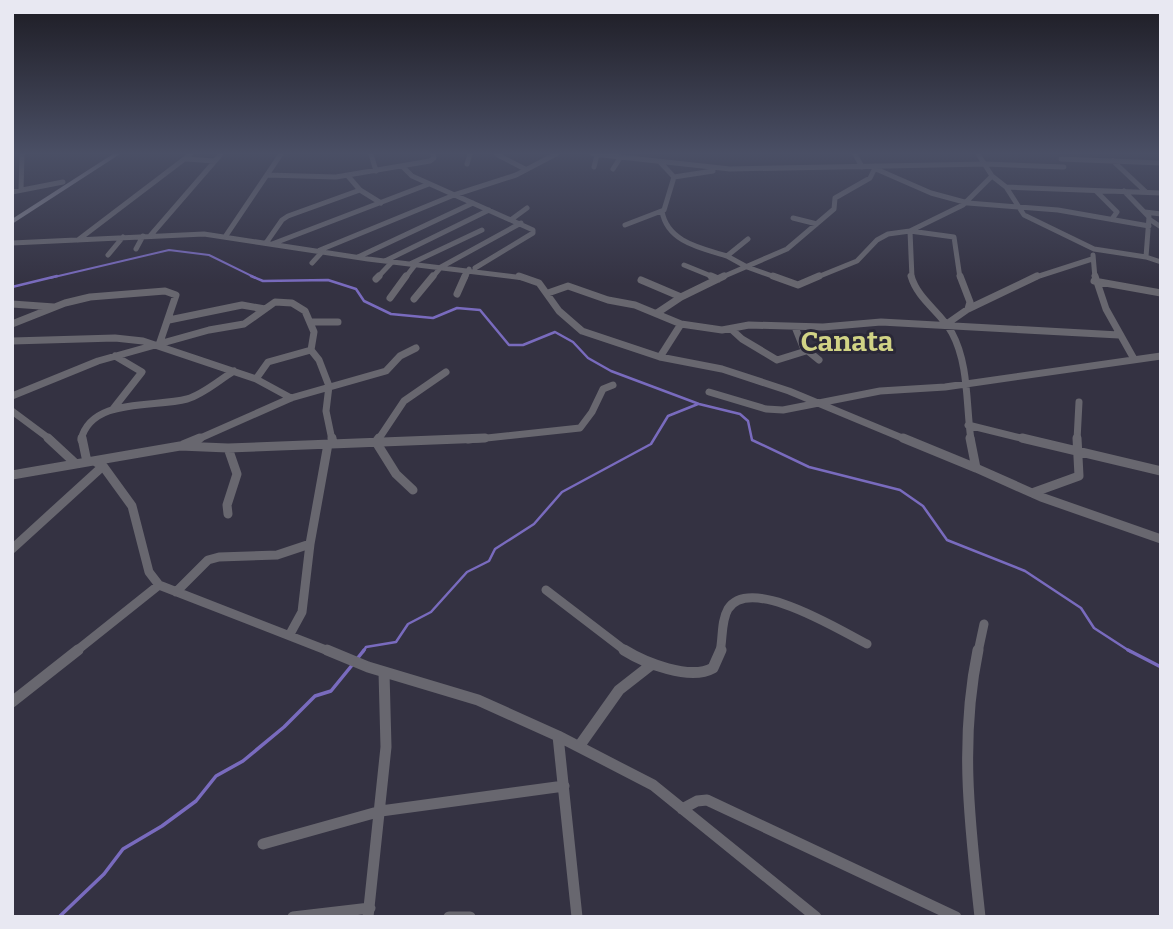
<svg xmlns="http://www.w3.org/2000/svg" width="1173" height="929" font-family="Bitter,serif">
<rect width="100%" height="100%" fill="#343242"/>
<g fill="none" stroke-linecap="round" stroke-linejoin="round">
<path stroke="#796bbe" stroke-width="2" d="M50 278 169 250 209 255 256 278"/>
<path stroke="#796bbe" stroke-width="2.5" d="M251 276 263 281 328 280 356 289 364 301 391 314 433 318 457 308 480 310 509 345H523L555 332 573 342 588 358 611 371 699 404 740 414 748 421 752 440 809 467 900 490 923 506 947 540 1025 571 1081 608 1094 628 1131 652
M12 287 57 276
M363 652 366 647 396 642 408 624 431 612 467 572 489 561 495 549 534 524 562 492 651 444 668 416 698 404"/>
<path stroke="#796bbe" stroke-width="3.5" d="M1128 650 1161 667
M357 659 364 650
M59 917 104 874 123 849 162 826 196 801 216 776 243 761 284 727 315 696 331 691 353 664"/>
<path stroke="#68676f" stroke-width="5" d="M371 154 376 171
M496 154 525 169
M593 154 730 169 986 164 1064 167
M855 154 862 167
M978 154 992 176 1006 187 1024 215 1094 249 1146 257 1149 217 1124 191
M186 159 215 161
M1061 159 1161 163
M1113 161 1146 192
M467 164 470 154
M402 166 412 176 533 230V233L475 268
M594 167 597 155
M613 169 620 158
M876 169 931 193 968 203 1058 210 1149 226
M267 175 336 177 430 161 434 158 433 154
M674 177 713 171
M1006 187 1161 193
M21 190 22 154
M360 190 381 203
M1096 191 1117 212 1112 219
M12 192 63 182
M662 211C667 242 701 248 727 256
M1145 212 1161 214
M793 218 817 224
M512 219 527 208
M1149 219 1161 227
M625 225 664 210 674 177 660 162
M910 231 912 278
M910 231 963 205 992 176
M150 236 221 154
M225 237 281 154
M748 239 727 256 747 267 778 278
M78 240 191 154
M12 243 204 234 368 259 524 278
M266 243 282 220 288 216 360 190 348 176
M272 244 429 184
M136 249 143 236
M320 250 454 195 516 175 556 154
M108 255 123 237
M1093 255 1095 278
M358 257 473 203
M1146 257 1161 262
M385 261 489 210
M312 263 322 252
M412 263 482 230
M684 265 716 278
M377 278 392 262
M405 278 415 265
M432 278 441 267 521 223
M465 278 469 269
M720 278 787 249 834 209 835 198 870 178 876 166
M815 278 857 261 877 240 888 234 910 231 954 237 960 278
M1033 278 1092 259"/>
<path stroke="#68676f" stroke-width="7" d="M519 276 539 283 559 311 582 331 660 357 722 369 789 391 907 440
M711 276 718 279
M773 276 798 285 819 276
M911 276C918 300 941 312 952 333 969 364 966 406 971 440
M960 276 970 302 968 309
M1095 276 1106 309 1134 359
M376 279 379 276
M641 280 681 297
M1094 281 1161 293
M548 293 568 286 608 300 635 305 681 324 722 330 749 325 823 327 881 322 1119 335
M457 294 465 276
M390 298 406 276
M414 299 433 276
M12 304 54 307
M657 313 681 297 724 276
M169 320 242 305 265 309
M311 322H338
M948 323 968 309 1037 276
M12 324 65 303 90 297 165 291 176 295 160 342
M795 327 803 347 819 360
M731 329 742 339 777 360 806 351
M12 341 115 338 143 341 256 379 291 398
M660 357 681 324
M256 379 268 362 311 350
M709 392 766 409 783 410 880 391 945 387 1161 356
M12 396 98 361 209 330 244 324 275 302 292 303 305 311 314 332 311 350 319 360 329 386 326 411 332 440
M113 409 142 372 115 356
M12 411 51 440
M968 425 1029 440
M81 440C91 397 154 408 187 399 204 394 219 380 234 371
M196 440 291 398 386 371 400 356 416 348
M378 440 404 401 446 372
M468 440 580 428 592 412 603 389 613 385
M1077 440 1079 402"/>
<path stroke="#68676f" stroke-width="9" d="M48 438 75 463
M82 438 87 462
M332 438 333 444
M379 438 376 442 396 474 413 490
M903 438 976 468
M970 438 976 468 1041 497 1161 539
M1022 438 1161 471
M183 445 200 438
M228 448 237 474 227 505 228 514
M96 462 103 466 132 506 149 572 159 585 331 652
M12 475 180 446 228 448 485 438
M1032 493 1079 476 1077 438
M12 549 103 466
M546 590 627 652
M176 592 208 560 219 557 277 555 310 544
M290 634 302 612 310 544 328 444
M75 652 159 585
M720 652C723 638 721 621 728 609 750 574 841 631 867 644
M978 652 984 624"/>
<path stroke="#68676f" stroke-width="11" d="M327 650 368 667 478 700 558 736 577 917
M624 650C645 663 690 681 713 668L721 650
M978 650C959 742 970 825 980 917
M12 702 78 650
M558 736 653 785 816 917
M580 745 619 690 651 665
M682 809 697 801 707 800 956 917
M263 844 381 811 564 786
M293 917 370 908
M368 917 386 747 384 672
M449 917H470"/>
<path fill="#84838f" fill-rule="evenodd" d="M113 154H120L12 224V219Z"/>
</g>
<linearGradient id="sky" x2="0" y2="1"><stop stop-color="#1d1c24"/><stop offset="0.54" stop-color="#4a4f65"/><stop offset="1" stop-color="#4a4f65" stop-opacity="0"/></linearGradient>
<rect width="1173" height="284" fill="url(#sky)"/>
<g text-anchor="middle" stroke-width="6" stroke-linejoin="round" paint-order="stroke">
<g font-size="28" font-weight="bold" fill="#d1d385" stroke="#2a2837">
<text x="847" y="351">Canata</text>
</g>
</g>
<rect width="1173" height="929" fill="none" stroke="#e8e8f2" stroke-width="28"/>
</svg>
